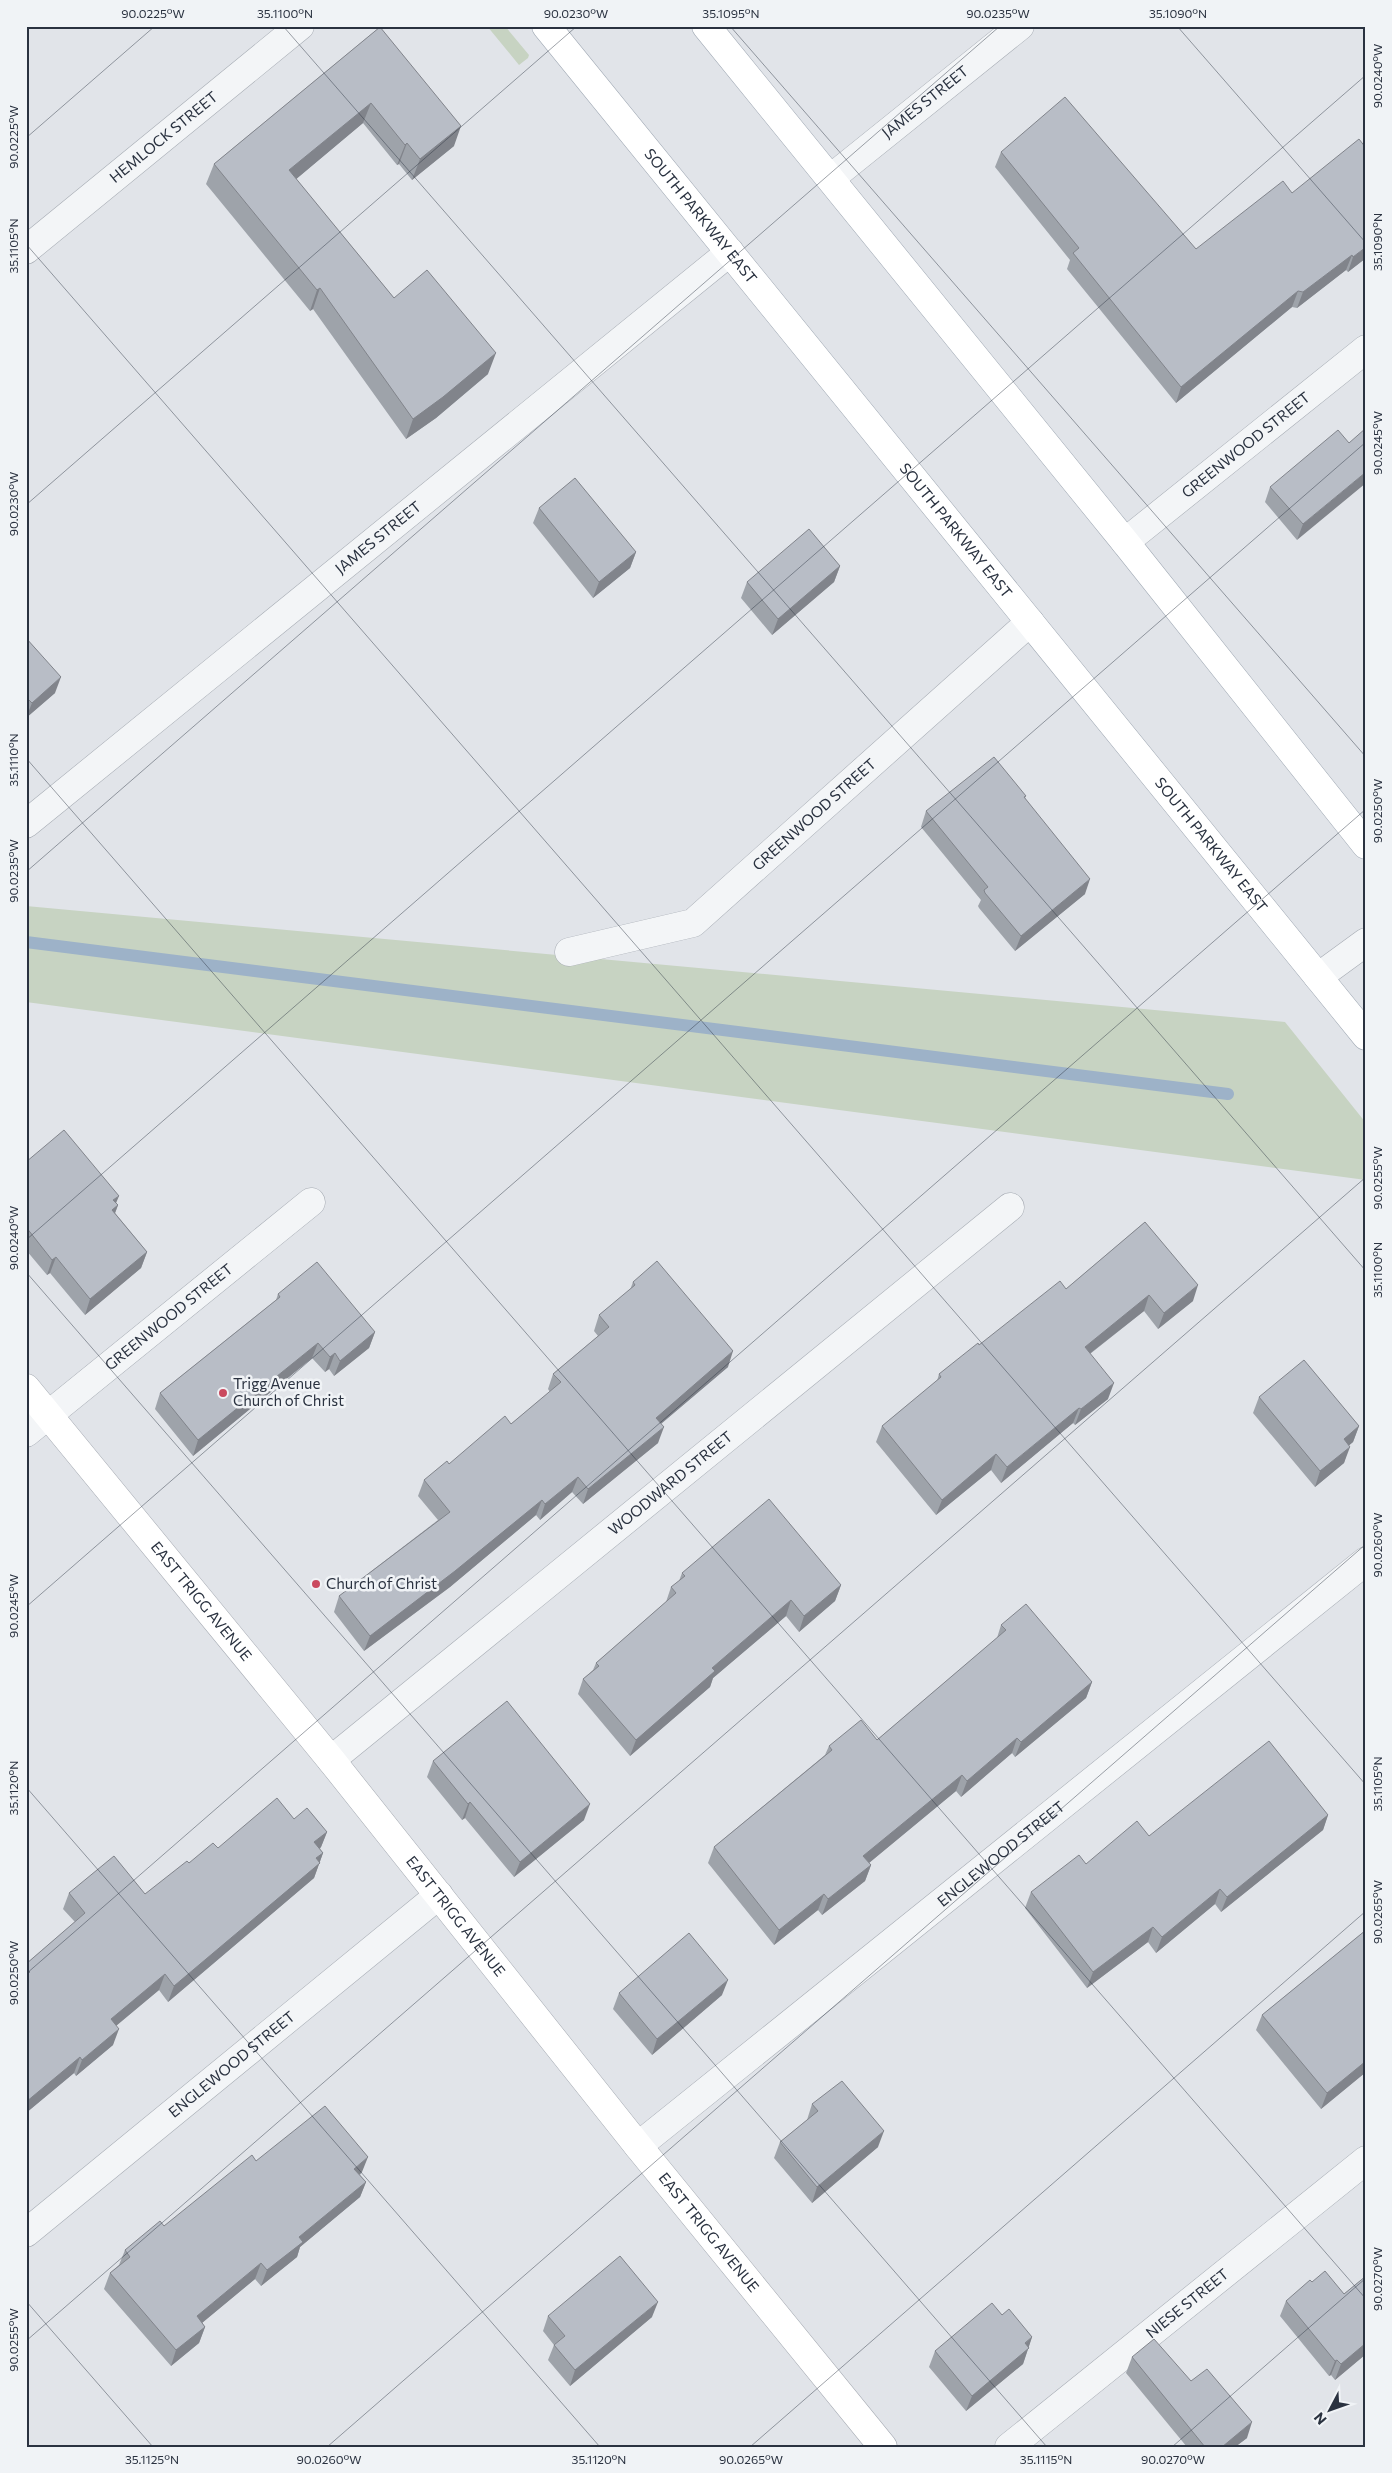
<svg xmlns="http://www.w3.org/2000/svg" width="1392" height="2473" font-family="Commissioner,sans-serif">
<rect width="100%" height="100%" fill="#e1e4e9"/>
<path fill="#c7d3c2" d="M487 26H505L529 55 528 58 519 65Z
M26 906 1285 1022 1366 1123V1180L26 1002Z"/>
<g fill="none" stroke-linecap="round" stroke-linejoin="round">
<path stroke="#9db2c8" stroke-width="12" d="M26 942 1228 1094"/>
<defs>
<g id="street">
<path id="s1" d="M831 178 1020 26"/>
<path id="s2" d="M26 250 300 26"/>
<path id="s3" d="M1125 542 1366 349"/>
<path id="s4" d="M26 824 730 252"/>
<path id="s5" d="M569 952 693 923 1030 622"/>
<path d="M1318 977 1366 942"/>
<path id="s6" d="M26 1433 311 1202"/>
<path id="s7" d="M331 1760 1010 1207"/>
<path id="s8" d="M638 2146 1366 1561"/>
<path id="s9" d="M26 2233 439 1895"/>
<path id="s10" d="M1009 2447 1366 2160"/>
</g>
<g id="secondary">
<path id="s11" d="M26 1388 331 1760 638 2146 883 2447"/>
</g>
<g id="primary">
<path id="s12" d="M546 26 1366 1036"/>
<path d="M706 26 1125 542 1366 845"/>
</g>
</defs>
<use href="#street" stroke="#a6abb3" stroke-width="29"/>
<use href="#secondary" stroke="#a6abb3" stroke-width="29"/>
<use href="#primary" stroke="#a0a9b4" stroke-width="29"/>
<use href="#street" stroke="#f3f5f7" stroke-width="28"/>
<use href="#secondary" stroke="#fff" stroke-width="28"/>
<use href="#primary" stroke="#fff" stroke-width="28"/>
</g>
<path fill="#9ea3aa" d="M380 27 454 146 412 180 399 164 397 165 363 123 296 179 394 298 488 374 436 418 406 439 313 309 310 311 206 184 214 164Z
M1001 152 1196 249 1292 193 1366 258 1348 272 1346 270 1297 308 1292 307 1176 403 1067 269 1070 260 995 167Z
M1349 443 1297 540 1265 502 1270 487Z
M539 508 636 552 630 568 593 598 533 523Z
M840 566 834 582 772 635 741 598 747 582Z
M26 638 55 693 26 718Z
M1026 796 1025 798 1085 894 1015 951 979 908 978 906 981 900 921 827 926 811Z
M26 1162 116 1204 118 1205 115 1213 147 1252 141 1268 85 1315 50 1273 47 1275 26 1250Z
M1145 1222 1193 1301 1158 1329 1144 1311 1090 1354 1108 1399 1075 1425 1073 1423 1001 1483 991 1470 936 1515 876 1442 882 1426 937 1381 939 1374 979 1345 1066 1289Z
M633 1282 728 1367 661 1424 658 1443 583 1504 572 1492 540 1520 536 1515 450 1587 364 1651 334 1612 339 1596 438 1520 418 1496 424 1480 511 1424 550 1392 548 1389 553 1374 598 1336 594 1331 599 1315 630 1290Z
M278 1294 375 1332 369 1348 334 1376 329 1369 325 1372 312 1358 193 1456 155 1409 160 1393 276 1300Z
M1259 1397 1359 1426 1353 1442 1349 1445 1344 1463 1315 1487 1253 1413Z
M682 1573 841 1585 835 1601 799 1632 786 1616 713 1678 710 1687 630 1756 578 1694 583 1679 593 1670 596 1663 666 1602 671 1587 679 1581Z
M1001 1625 1092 1682 1086 1698 1015 1757 1012 1753 961 1797 956 1791 869 1863 871 1865 865 1881 822 1915 818 1910 774 1945 708 1863 714 1847 825 1755 829 1746 877 1740 997 1638Z
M433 1761 584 1820 514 1877 465 1818 462 1820 427 1777Z
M1328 1815 1323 1830 1221 1912 1215 1904 1156 1953 1148 1942 1087 1988 1025 1908 1031 1892 1086 1864 1149 1836Z
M294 1819 327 1832 321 1847 320 1849 323 1853 314 1878 168 2002 159 1990 116 2026 113 2045 76 2076 74 2073 26 2113V1964L75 1922 63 1909 69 1893 145 1894 189 1863 218 1848Z
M1366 1930V2072L1321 2109 1256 2030 1262 2015Z
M619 1993 722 1995 652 2055 613 2009Z
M812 2104 878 2147 812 2203 774 2158 780 2142 807 2120Z
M256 2161 362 2172 360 2175 366 2182 360 2197 300 2247 297 2257 261 2286 255 2279 202 2323 205 2327 199 2343 171 2366 104 2289 110 2273 119 2265 125 2250 164 2226Z
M1366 2276V2354L1335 2380 1331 2375 1329 2376 1280 2316 1286 2301 1312 2282 1344 2294Z
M1002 2315 1032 2337 1023 2364 966 2411 929 2367 935 2351Z
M548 2316 652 2317 570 2386 548 2360 554 2345 543 2331Z
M1132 2357 1191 2381 1247 2438 1235 2447H1187L1126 2373Z"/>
<path fill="#81848b" d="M371 103 363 123 282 191 289 170Z
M461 126 454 146 412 180 420 159Z
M407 143 399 164 397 165 405 145Z
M1366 247V258L1348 272 1353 257Z
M1352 255 1346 270 1297 308 1303 292Z
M320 288 313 309 310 311 317 290Z
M1298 291 1292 307 1176 403 1181 387Z
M496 353 488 374 436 418 406 439 413 419Z
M1366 472V483L1297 540 1303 524Z
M636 552 630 568 593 598 599 582Z
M840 566 834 582 772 635 778 619Z
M61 677 55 693 26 718 32 703Z
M1090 879 1085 894 1015 951 1021 936Z
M119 1196 114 1208 118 1205 112 1221 106 1226 113 1200Z
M147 1252 141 1268 85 1315 90 1299Z
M56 1257 50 1273 47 1275 52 1260Z
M1198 1285 1193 1301 1158 1329 1164 1313Z
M1149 1295 1144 1311 1079 1362 1085 1347Z
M375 1332 369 1348 334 1376 340 1361Z
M318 1343 312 1358 193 1456 198 1440Z
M733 1351 728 1367 650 1433 656 1418Z
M335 1353 329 1369 325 1372 330 1357Z
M1114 1383 1108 1399 1075 1425 1081 1409Z
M1079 1408 1073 1423 1001 1483 1007 1467Z
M1359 1426 1353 1442 1338 1455 1344 1439Z
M664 1427 658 1443 583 1504 588 1489Z
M1350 1447 1344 1463 1315 1487 1320 1471Z
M996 1454 991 1470 936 1515 942 1500Z
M578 1477 572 1492 540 1520 545 1504Z
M542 1500 536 1515 450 1587 364 1651 370 1636Z
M841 1585 835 1601 799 1632 804 1616Z
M791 1600 786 1616 713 1678 710 1687 630 1756 636 1740 712 1668Z
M1092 1682 1086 1698 1015 1757 1021 1742Z
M1017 1738 1012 1753 961 1797 967 1781Z
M962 1775 956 1791 858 1872 863 1856Z
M470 1802 465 1818 462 1820 468 1804Z
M590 1804 584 1820 514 1877 520 1862Z
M1328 1815 1323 1830 1221 1912 1227 1897Z
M327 1832 321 1847 308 1858 314 1842Z
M323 1853 314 1878 168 2002 174 1986 316 1858Z
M871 1865 865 1881 822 1915 828 1899Z
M1220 1889 1215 1904 1156 1953 1162 1937Z
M824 1894 818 1910 774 1945 779 1930Z
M1153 1927 1148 1942 1087 1988 1093 1972Z
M165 1974 159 1990 105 2035 111 2019Z
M728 1980 722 1995 652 2055 657 2039Z
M119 2029 113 2045 76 2076 82 2060Z
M80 2057 74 2073 26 2113V2102Z
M1366 2061V2072L1321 2109 1327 2093Z
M884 2131 878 2147 812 2203 817 2187Z
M368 2157 362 2172 349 2184 354 2169Z
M366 2182 360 2197 300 2247 297 2257 261 2286 267 2270 299 2237Z
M261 2263 255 2279 191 2332 197 2316Z
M658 2302 652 2317 570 2386 575 2370Z
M205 2327 199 2343 171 2366 176 2350Z
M1032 2337 1023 2364 966 2411 972 2396Z
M1366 2343V2354L1335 2380 1341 2364Z
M1337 2360 1331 2375 1329 2376 1335 2361Z
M1252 2422 1247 2438 1235 2447H1222Z"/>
<path fill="#b8bdc6" stroke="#81848b" d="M380 27 461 126 420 159 407 143 405 145 371 103 289 170 394 298 427 270 496 353 443 397 413 419 320 288 317 290 214 164Z
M1065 97 1196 249 1283 181 1292 193 1359 139 1366 148V247L1353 257 1352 255 1303 292 1298 291 1181 387 1073 253 1079 248 1001 152Z
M1366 428V472L1303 524 1270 487 1338 430 1349 443Z
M575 478 636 552 599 582 539 508Z
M809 529 840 566 778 619 747 582Z
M26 638 61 677 32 703 26 697Z
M994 757 1026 796 1024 797 1090 879 1021 936 985 893 984 890 988 887 926 811Z
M64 1130 119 1196 113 1200 118 1205 112 1210 147 1252 90 1299 56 1257 52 1260 26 1227V1162Z
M1145 1222 1198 1285 1164 1313 1149 1295 1085 1347 1114 1383 1081 1409 1079 1408 1007 1467 996 1454 942 1500 882 1426 941 1377 939 1374 978 1343 979 1345 1060 1281 1066 1289Z
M657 1261 733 1351 656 1418 664 1427 588 1489 578 1477 545 1504 542 1500 455 1571 370 1636 339 1596 450 1512 424 1480 447 1461 449 1464 505 1416 511 1424 561 1382 553 1374 609 1327 599 1315 635 1285 633 1282Z
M317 1262 375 1332 340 1361 335 1353 330 1357 318 1343 198 1440 160 1393 280 1297 278 1294Z
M1304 1360 1359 1426 1344 1439 1350 1447 1320 1471 1259 1397Z
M769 1499 841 1585 804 1616 791 1600 712 1668 715 1671 636 1740 583 1679 599 1666 596 1663 676 1593 671 1587 685 1576 682 1573Z
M1026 1604 1092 1682 1021 1742 1017 1738 967 1781 962 1775 863 1856 871 1865 828 1899 824 1894 779 1930 714 1847 832 1750 829 1746 861 1720 877 1740 1006 1630 1001 1625Z
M507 1701 590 1804 520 1862 470 1802 468 1804 433 1761Z
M1269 1741 1328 1815 1227 1897 1220 1889 1162 1937 1153 1927 1093 1972 1031 1892 1079 1855 1086 1864 1137 1821 1149 1836Z
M277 1798 294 1819 307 1808 327 1832 314 1842 323 1853 316 1858 320 1863 174 1986 165 1974 111 2019 119 2029 82 2060 80 2057 26 2102V1975L30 1972 26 1968V1964L85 1913 69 1893 114 1856 145 1894 187 1861 189 1863 213 1843 218 1848Z
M1366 1930V2061L1327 2093 1262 2015Z
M689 1933 728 1980 657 2039 619 1993Z
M842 2081 884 2131 817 2187 780 2142 818 2111 812 2104Z
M325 2106 368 2157 354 2169 366 2182 299 2237 303 2242 267 2270 261 2263 197 2316 205 2327 176 2350 110 2273 130 2257 125 2250 160 2221 164 2226 252 2155 256 2161Z
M620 2256 658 2302 575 2370 554 2345 565 2336 548 2316Z
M1325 2271 1344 2294 1366 2276V2343L1341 2364 1337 2360 1335 2361 1286 2301 1310 2280 1312 2282Z
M992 2303 1002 2315 1009 2309 1032 2337 1025 2343 1029 2348 972 2396 935 2351Z
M1154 2339 1191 2381 1207 2369 1252 2422 1222 2447H1205L1132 2357Z"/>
<path fill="none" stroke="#2a3240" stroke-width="1" stroke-opacity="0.45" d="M283 26 1366 1271M730 26 1366 757M1177 26 1366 243M26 138 155 26M26 244 1366 1785M26 505 577 26M26 758 1366 2299M26 872 1000 26M26 1240 1366 75M26 1272 1047 2447M26 1607 1366 442M26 1787 600 2447M26 1974 1366 809M26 2301 153 2447M26 2341 1366 1177M327 2447 1366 1544M750 2447 1366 1911M1172 2447 1366 2278"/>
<g fill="#ca4a5f" stroke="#f0f3f6" stroke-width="2">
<circle cx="223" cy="1393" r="5"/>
<circle cx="316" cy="1584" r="5"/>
</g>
<g text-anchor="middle" stroke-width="5" stroke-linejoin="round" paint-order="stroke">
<g font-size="15" fill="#2a3240" stroke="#f0f3f6">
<text dy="5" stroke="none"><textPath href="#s1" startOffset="121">JAMES STREET</textPath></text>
<text dy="5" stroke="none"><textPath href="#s2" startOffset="178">HEMLOCK STREET</textPath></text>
<text dy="5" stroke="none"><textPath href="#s12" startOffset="245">SOUTH PARKWAY EAST</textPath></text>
<text dy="5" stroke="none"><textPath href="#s3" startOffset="155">GREENWOOD STREET</textPath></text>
<text dy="5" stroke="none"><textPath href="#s12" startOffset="650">SOUTH PARKWAY EAST</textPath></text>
<text dy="5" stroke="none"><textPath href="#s4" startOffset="454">JAMES STREET</textPath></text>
<text dy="5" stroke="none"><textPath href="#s5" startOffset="290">GREENWOOD STREET</textPath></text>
<text dy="5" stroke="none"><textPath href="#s12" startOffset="1055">SOUTH PARKWAY EAST</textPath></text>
<text dy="5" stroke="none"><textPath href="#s6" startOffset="184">GREENWOOD STREET</textPath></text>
<text dy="5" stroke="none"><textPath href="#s7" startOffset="438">WOODWARD STREET</textPath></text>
<text dy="5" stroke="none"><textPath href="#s11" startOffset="276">EAST TRIGG AVENUE</textPath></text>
<text dy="5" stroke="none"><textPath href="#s8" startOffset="466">ENGLEWOOD STREET</textPath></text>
<text dy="5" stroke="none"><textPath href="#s11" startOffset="681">EAST TRIGG AVENUE</textPath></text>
<text dy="5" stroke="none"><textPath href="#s9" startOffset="266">ENGLEWOOD STREET</textPath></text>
<text dy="5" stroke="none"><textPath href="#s11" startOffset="1086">EAST TRIGG AVENUE</textPath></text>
<text dy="5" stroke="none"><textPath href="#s10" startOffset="229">NIESE STREET</textPath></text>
</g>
<g font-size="15" fill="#2a3240" stroke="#f0f3f6" text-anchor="start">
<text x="233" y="1389">Trigg Avenue<tspan x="233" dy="17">Church of Christ</tspan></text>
<text x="326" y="1589">Church of Christ</text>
</g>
</g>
<rect width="1392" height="2473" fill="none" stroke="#f0f3f6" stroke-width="55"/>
<g transform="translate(1330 2410) rotate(229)" stroke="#f0f3f6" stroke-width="4" paint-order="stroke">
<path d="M0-4L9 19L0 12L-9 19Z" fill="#2a3240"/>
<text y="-8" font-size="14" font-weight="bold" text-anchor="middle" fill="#2a3240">N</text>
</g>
<rect x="28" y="28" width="1336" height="2418" fill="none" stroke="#2a3240" stroke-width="2"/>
<g font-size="12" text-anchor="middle" fill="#2a3240">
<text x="153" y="18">90.0225°W</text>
<text x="285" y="18">35.1100°N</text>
<text x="576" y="18">90.0230°W</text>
<text x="731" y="18">35.1095°N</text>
<text x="998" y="18">90.0235°W</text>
<text x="1178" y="18">35.1090°N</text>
<text transform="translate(1378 76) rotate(-90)" y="4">90.0240°W</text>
<text transform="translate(14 137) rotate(-90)" y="4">90.0225°W</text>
<text transform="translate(1378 242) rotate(-90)" y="4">35.1090°N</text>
<text transform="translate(14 246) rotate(-90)" y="4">35.1105°N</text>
<text transform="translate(1378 443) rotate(-90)" y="4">90.0245°W</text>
<text transform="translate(14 504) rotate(-90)" y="4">90.0230°W</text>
<text transform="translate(14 760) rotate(-90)" y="4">35.1110°N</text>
<text transform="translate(1378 811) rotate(-90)" y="4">90.0250°W</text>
<text transform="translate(14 871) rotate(-90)" y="4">90.0235°W</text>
<text transform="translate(1378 1178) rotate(-90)" y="4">90.0255°W</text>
<text transform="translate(14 1238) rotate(-90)" y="4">90.0240°W</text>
<text transform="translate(1378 1270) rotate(-90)" y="4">35.1100°N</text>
<text transform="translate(1378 1545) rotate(-90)" y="4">90.0260°W</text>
<text transform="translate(14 1606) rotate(-90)" y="4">90.0245°W</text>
<text transform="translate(1378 1784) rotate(-90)" y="4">35.1105°N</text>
<text transform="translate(14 1788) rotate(-90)" y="4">35.1120°N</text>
<text transform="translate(1378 1912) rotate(-90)" y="4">90.0265°W</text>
<text transform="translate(14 1973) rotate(-90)" y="4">90.0250°W</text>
<text transform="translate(1378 2279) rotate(-90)" y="4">90.0270°W</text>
<text transform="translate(14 2340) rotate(-90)" y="4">90.0255°W</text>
<text x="152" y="2464">35.1125°N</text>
<text x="329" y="2464">90.0260°W</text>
<text x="599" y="2464">35.1120°N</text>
<text x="751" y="2464">90.0265°W</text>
<text x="1046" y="2464">35.1115°N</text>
<text x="1173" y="2464">90.0270°W</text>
</g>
</svg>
